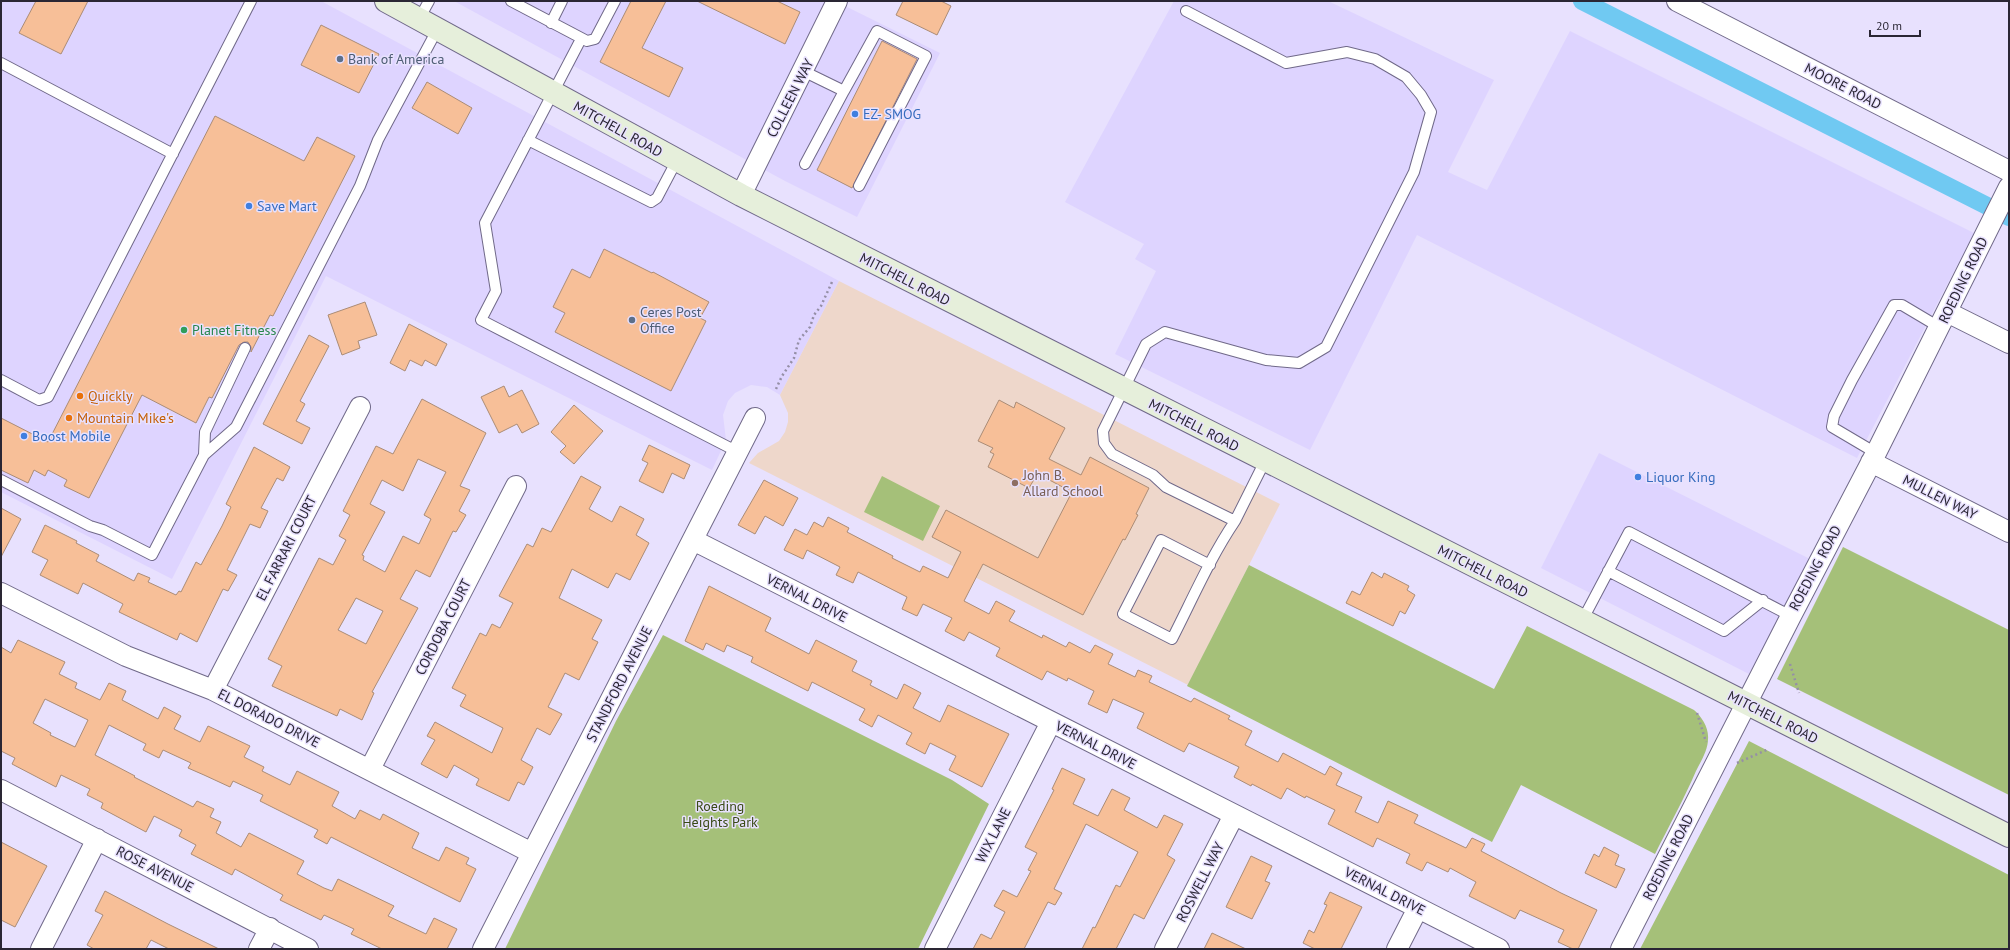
<svg xmlns="http://www.w3.org/2000/svg" width="2010" height="950" font-family="'PT Sans',sans-serif">
<rect width="100%" height="100%" fill="#e8e1fe"/>
<path fill="#ded4ff" d="M1 1H321L839 281 780 395 767 387 751 385 735 393 728 401 723 415 726 440 712 470 326 276 172 579 1 492Z
M454 1H835L940 53 857 217 785 181Z
M1174 1H1328L1494 80 1448 172 1487 190 1570 31 1974 233 1857 458 1417 235 1310 450 1115 354 1156 271 1135 259 1144 244 1065 202Z
M1599 453 1810 559 1749 674 1541 568Z"/>
<path fill="#eed7cb" d="M839 281 1280 504 1188 685 749 463 758 453 779 441 785 432 788 422V413L780 395Z"/>
<path fill="#a5c079" d="M882 476 940 506 923 541 864 512Z
M1843 547 2009 630V795L1777 679Z
M1249 565 1494 689 1527 626 1694 710C1702 717 1709 728 1708 739 1708 750 1701 761 1696 771 1684 799 1669 826 1655 854L1521 785 1492 842 1187 686Z
M663 635 952 780 989 804 918 949H505L616 721Z
M1749 741 2009 875V949H1640Z"/>
<g fill="none" stroke-linecap="round" stroke-linejoin="round">
<path stroke="#70c9f2" stroke-width="18" d="M1582 1 2009 217"/>
</g>
<path fill="#f7bf98" stroke="#ab8c76" fill-rule="evenodd" d="M36 1H88L61 54 19 33Z
M631 1H666L642 48 683 68 669 97 600 62Z
M697 1H777L800 12 785 44Z
M903 1H941L951 6 937 35 896 15Z
M321 25 379 54 359 93 301 65Z
M882 41 917 59 852 188 817 170Z
M427 82 472 108 458 134 412 108Z
M215 116 304 161 317 137 355 156 273 316 270 315 251 352V347L248 342H244L239 345 212 398 209 397 196 423 142 395 89 498 64 486 67 480 48 470 45 476 34 470 28 483 1 470V418L48 442Z
M604 249 652 273 653 272 709 302 700 318 706 321 671 391 555 332 565 313 553 307 572 269 590 278Z
M365 302 377 335 358 341 360 348 342 355 328 315Z
M409 324 447 344 436 366 425 360 422 366 410 360 405 371 390 363Z
M309 335 329 346 300 401 305 404 296 421 310 428 302 444 263 424Z
M504 386 509 397 522 390 539 424 522 433 517 424 499 433 481 397Z
M422 399 486 433 460 486 470 490 459 511 466 515 456 532 453 531 430 577 416 570 400 599 418 608 372 692 374 693 362 720 340 709 337 716 272 686 282 666 268 659 319 558 333 565 346 540 339 536 350 515 343 511 376 446 393 454ZM418 459 446 472 424 515 431 519 419 544 403 536 385 572 363 560 364 556 362 555 385 512 370 504 382 480 403 491ZM356 598 383 611 366 644 338 630Z
M999 400 1014 408 1016 402 1065 428 1049 459 1081 475 1090 457 1149 488 1136 514 1138 515 1125 540 1123 539 1083 615 983 564 964 601 989 614 996 601 1015 611 1009 621 1042 638 1043 635 1066 647 1069 642 1090 653 1095 645 1113 654 1108 664 1135 677 1138 670 1152 676 1149 682 1191 702 1194 698 1230 716 1228 719 1252 731 1245 745 1278 762 1283 753 1325 775 1330 766 1342 773 1336 785 1362 797 1355 812 1378 823 1388 801 1418 815 1414 823 1466 848 1472 838 1485 844 1481 851 1561 893 1597 910 1578 949H1573L1558 942 1564 930 1520 910 1515 919 1469 896 1476 882 1450 868 1448 872 1427 862 1422 871 1406 863 1410 854 1377 838 1373 847 1328 824 1335 810 1306 796 1305 798 1287 788 1281 799 1252 784 1251 786 1234 777 1239 767 1189 743 1184 752 1137 728 1144 713 1113 699 1107 713 1088 704 1094 691 1068 678 1067 681 1047 671 1042 680 996 656 1000 648 969 632 964 641 945 631 952 618 923 604 917 616 902 609 907 597 858 572 853 583 836 575 840 567 807 550 803 559 784 550 795 529 807 535 814 522 823 527 828 517 849 528 847 532 893 556 892 558 920 572 923 566 948 578 961 552 932 537 946 510 1038 558 1072 492 1040 475 1039 477 1036 476 1029 488 988 467 994 454 990 452 993 448 978 441Z
M574 405 603 431 574 464 560 452 566 446 551 432Z
M649 445 690 465 684 479 672 473 663 493 639 481 648 463 642 460Z
M254 447 290 467 283 481 277 478 261 508 268 511 260 528 250 524 227 570 237 575 228 591 223 589 197 642 180 633 177 640 119 612 123 604 83 583 78 594 40 575 48 560 32 552 45 525 77 541 76 543 99 555 96 561 134 581 138 573 150 578 148 582 176 595 179 591 181 592 196 562 201 565 222 526 231 507 226 504Z
M581 476 601 487 589 509 612 522 620 506 644 519 636 535 649 543 630 580 616 573 608 588 572 569 559 598 602 620 592 639 598 642 579 680 565 673 548 707 562 714 550 735 537 728 521 760 533 767 524 785 518 782 509 801 476 785 479 779 454 765 447 778 421 764 435 740 427 736 435 722 492 753 503 728 460 706 466 695 452 688 480 633 486 636 492 624 500 628 513 603 499 596 527 544 533 547 542 528 551 532Z
M764 480 798 498 783 526 765 516 755 534 738 525Z
M1 508 21 519 1 557Z
M1372 572 1382 578 1384 573 1409 586 1407 590 1415 595 1405 614 1400 611 1393 626 1346 603 1352 591 1360 595Z
M709 586 771 618 765 631 809 654 816 640 857 661 852 671 872 681 870 685 897 699 904 684 921 693 913 708 940 722 948 705 1009 734 982 787 949 770 956 756 930 743 925 754 906 744 912 733 878 715 872 727 859 720 865 709 812 682 808 691 751 662 753 657 727 645 724 652 706 643 703 650 685 641Z
M18 640 65 662 59 674 77 683 75 688 100 700 109 683 126 691 122 700 158 719 164 707 181 716 174 729 200 742 208 726 250 746 244 757 264 767 262 771 290 785 297 771 339 792 332 806 355 819 360 810 380 820 383 814 419 833 412 848 439 861 446 847 469 858 466 864 476 869 460 902 331 837 327 844 314 837 318 830 260 801 263 795 233 781 230 787 204 775 188 768 191 763 163 750 159 758 143 750 146 744 109 725 95 755 135 776 134 777 193 807 197 801 214 809 210 817 221 822 216 833 241 847 249 833 304 861 297 874 324 888 332 891 338 879 394 906 388 916 426 934 434 918 457 929 447 949H382L351 934 354 929 324 915 321 920 280 900 283 895 235 869 232 875 191 854 196 845 179 836 182 830 154 816 146 832 101 808 103 803 87 795 90 789 61 775 56 787 12 764 15 758 1 751V647L11 653ZM45 699 88 720 75 747 50 735 51 733 33 723Z
M1062 768 1085 779 1073 804 1098 816 1112 789 1130 798 1124 810 1157 828 1164 815 1183 824 1167 855 1175 860 1144 919 1134 914 1116 949H1082L1093 927 1095 928 1116 885 1120 887 1138 852 1086 824 1054 889 1062 893 1055 905 1048 902 1024 949H973L981 934 991 939 1005 912 994 906 1003 890 1017 897 1031 871 1028 870 1037 853 1025 847 1054 790 1052 789Z
M1 842 47 866 15 927 1 920Z
M1604 847 1619 855 1615 865 1625 869 1616 888 1585 873 1594 854 1599 857Z
M1251 856 1272 866 1265 881 1270 883 1252 919 1226 907Z
M105 891 168 924 219 949H169L151 940 146 949H94L87 945 103 915 95 911Z
M1330 892 1362 907 1341 949H1315L1303 943 1309 930 1314 933 1327 905 1324 904Z
M1212 933 1246 949H1204Z"/>
<g fill="none" stroke-linecap="round" stroke-linejoin="round">
<defs>
<path id="lane" d="M511 1 587 41 595 39 615 1
M1186 11 1286 63 1347 52 1375 59 1406 77 1421 95 1431 112 1414 172 1326 347 1299 363 1266 360 1165 332 1146 344 1103 431 1104 443 1112 454 1153 475 1166 487 1235 521 1265 461
M419 19 429 1
M551 23 562 1
M581 39 485 223 496 291 481 320 738 452
M1 63 173 154
M803 71 844 91 805 164
M844 91 877 31 926 56 859 186
M528 140 651 202 657 198 677 160
M1 380 39 400 48 397 251 1
M1876 453 1832 427 1834 416 1852 380 1894 305H1902L1939 327
M204 455 205 432 245 348
M1 480 90 526 103 530 152 555 204 455 236 427 360 186 378 140 437 30
M1210 565 1161 540 1123 614 1172 639C1192 600 1210 558 1235 521
M1608 571 1724 631 1763 600
M1582 621 1629 532 1791 616"/>
<path id="street" d="M1677 1 2009 171
M741 195 837 1
M1947 312 2009 343
M1871 462 2009 532
M693 540 1499 949
M1 593 126 656 213 690 532 853
M213 690 360 407
M370 769 516 486
M1 790 308 949
M41 949 97 839
M259 949 270 928
M483 949 755 418
M935 949 1051 722
M1165 949 1234 815
M1397 949 1418 908
M1621 949 1791 616 1876 453 2009 187"/>
<path id="secondary" d="M386 1 741 195 2009 836"/>
</defs>
<use href="#lane" stroke="#706989" stroke-width="12"/>
<use href="#street" stroke="#706989" stroke-width="22"/>
<use href="#secondary" stroke="#706989" stroke-width="24"/>
<path stroke="#958fa6" stroke-width="2.5" stroke-dasharray="2 3" stroke-linecap="butt" d="M776 389 782 376 794 358 799 340 810 327 814 315 821 306 832 282
M1790 664 1799 693
M1697 713 1706 742
M1737 763 1769 749"/>
<use href="#lane" stroke="#fff" stroke-width="10"/>
<use href="#street" stroke="#fff" stroke-width="20"/>
<use href="#secondary" stroke="#e6efdb" stroke-width="22"/>
</g>
<g fill="#5c6f8a" stroke="#e8e1fe" stroke-width="1.5">
<circle cx="340" cy="59" r="4"/>
<circle cx="632" cy="320" r="4"/>
</g>
<g fill="#3f7fe0" stroke="#e8e1fe" stroke-width="1.5">
<circle cx="855" cy="114" r="4"/>
<circle cx="249" cy="206" r="4"/>
<circle cx="24" cy="436" r="4"/>
<circle cx="1638" cy="477" r="4"/>
</g>
<circle fill="#2e9e5b" stroke="#e8e1fe" stroke-width="1.5" cx="184" cy="330" r="4"/>
<g fill="#e8710a" stroke="#e8e1fe" stroke-width="1.5">
<circle cx="80" cy="396" r="4"/>
<circle cx="69" cy="418" r="4"/>
</g>
<circle fill="#8d6e63" stroke="#e8e1fe" stroke-width="1.5" cx="1015" cy="483" r="4"/>
<g text-anchor="middle" stroke-width="3" stroke-linejoin="round" paint-order="stroke">
<g font-size="14" fill="#4e5e75" stroke="#e8e1fe" text-anchor="start">
<text x="348" y="64">Bank of America</text>
<text x="640" y="317">Ceres Post<tspan x="640" dy="16">Office</tspan></text>
</g>
<g font-size="14" fill="#2a2634" stroke="#e8e1fe">
<text transform="translate(1843 86) rotate(27)" y="5">MOORE ROAD</text>
<text transform="translate(790 98) rotate(-63)" y="5">COLLEEN WAY</text>
<text transform="translate(618 129) rotate(29)" y="5">MITCHELL ROAD</text>
<text transform="translate(905 279) rotate(27)" y="5">MITCHELL ROAD</text>
<text transform="translate(1963 280) rotate(-64)" y="5">ROEDING ROAD</text>
<text transform="translate(1194 425) rotate(27)" y="5">MITCHELL ROAD</text>
<text transform="translate(1940 497) rotate(27)" y="5">MULLEN WAY</text>
<text transform="translate(286 548) rotate(-63)" y="5">EL FARRARI COURT</text>
<text transform="translate(1815 568) rotate(-62)" y="5">ROEDING ROAD</text>
<text transform="translate(1483 571) rotate(27)" y="5">MITCHELL ROAD</text>
<text transform="translate(807 598) rotate(27)" y="5">VERNAL DRIVE</text>
<text transform="translate(443 627) rotate(-63)" y="5">CORDOBA COURT</text>
<text transform="translate(619 684) rotate(-63)" y="5">STANDFORD AVENUE</text>
<text transform="translate(1773 717) rotate(27)" y="5">MITCHELL ROAD</text>
<text transform="translate(269 718) rotate(27)" y="5">EL DORADO DRIVE</text>
<text transform="translate(1096 745) rotate(27)" y="5">VERNAL DRIVE</text>
<text transform="translate(993 835) rotate(-63)" y="5">WIX LANE</text>
<text transform="translate(1668 857) rotate(-63)" y="5">ROEDING ROAD</text>
<text transform="translate(155 869) rotate(27)" y="5">ROSE AVENUE</text>
<text transform="translate(1200 882) rotate(-63)" y="5">ROSWELL WAY</text>
<text transform="translate(1385 891) rotate(27)" y="5">VERNAL DRIVE</text>
</g>
<g font-size="14" fill="#366cbe" stroke="#e8e1fe" text-anchor="start">
<text x="863" y="119">EZ- SMOG</text>
<text x="257" y="211">Save Mart</text>
<text x="32" y="441">Boost Mobile</text>
<text x="1646" y="482">Liquor King</text>
</g>
<g font-size="14" fill="#27864d" stroke="#e8e1fe" text-anchor="start">
<text x="192" y="335">Planet Fitness</text>
</g>
<g font-size="14" fill="#c56008" stroke="#e8e1fe" text-anchor="start">
<text x="88" y="401">Quickly</text>
<text x="77" y="423">Mountain Mike's</text>
</g>
<g font-size="14" fill="#785e54" stroke="#e8e1fe" text-anchor="start">
<text x="1023" y="480">John B.<tspan x="1023" dy="16">Allard School</tspan></text>
</g>
<g font-size="14" fill="#394a15" stroke="#e8e1fe">
<text x="720" y="811">Roeding<tspan x="720" dy="16">Heights Park</tspan></text>
</g>
</g>
<rect width="2010" height="950" fill="none" stroke="#2a2634" stroke-width="4"/>
<path d="M1870 30v6h50v-6" fill="none" stroke="#2a2634" stroke-width="2"/>
<text x="1876" y="30" font-size="12" fill="#2a2634" stroke="#e8e1fe" stroke-width="3" paint-order="stroke">20 m</text>
</svg>
